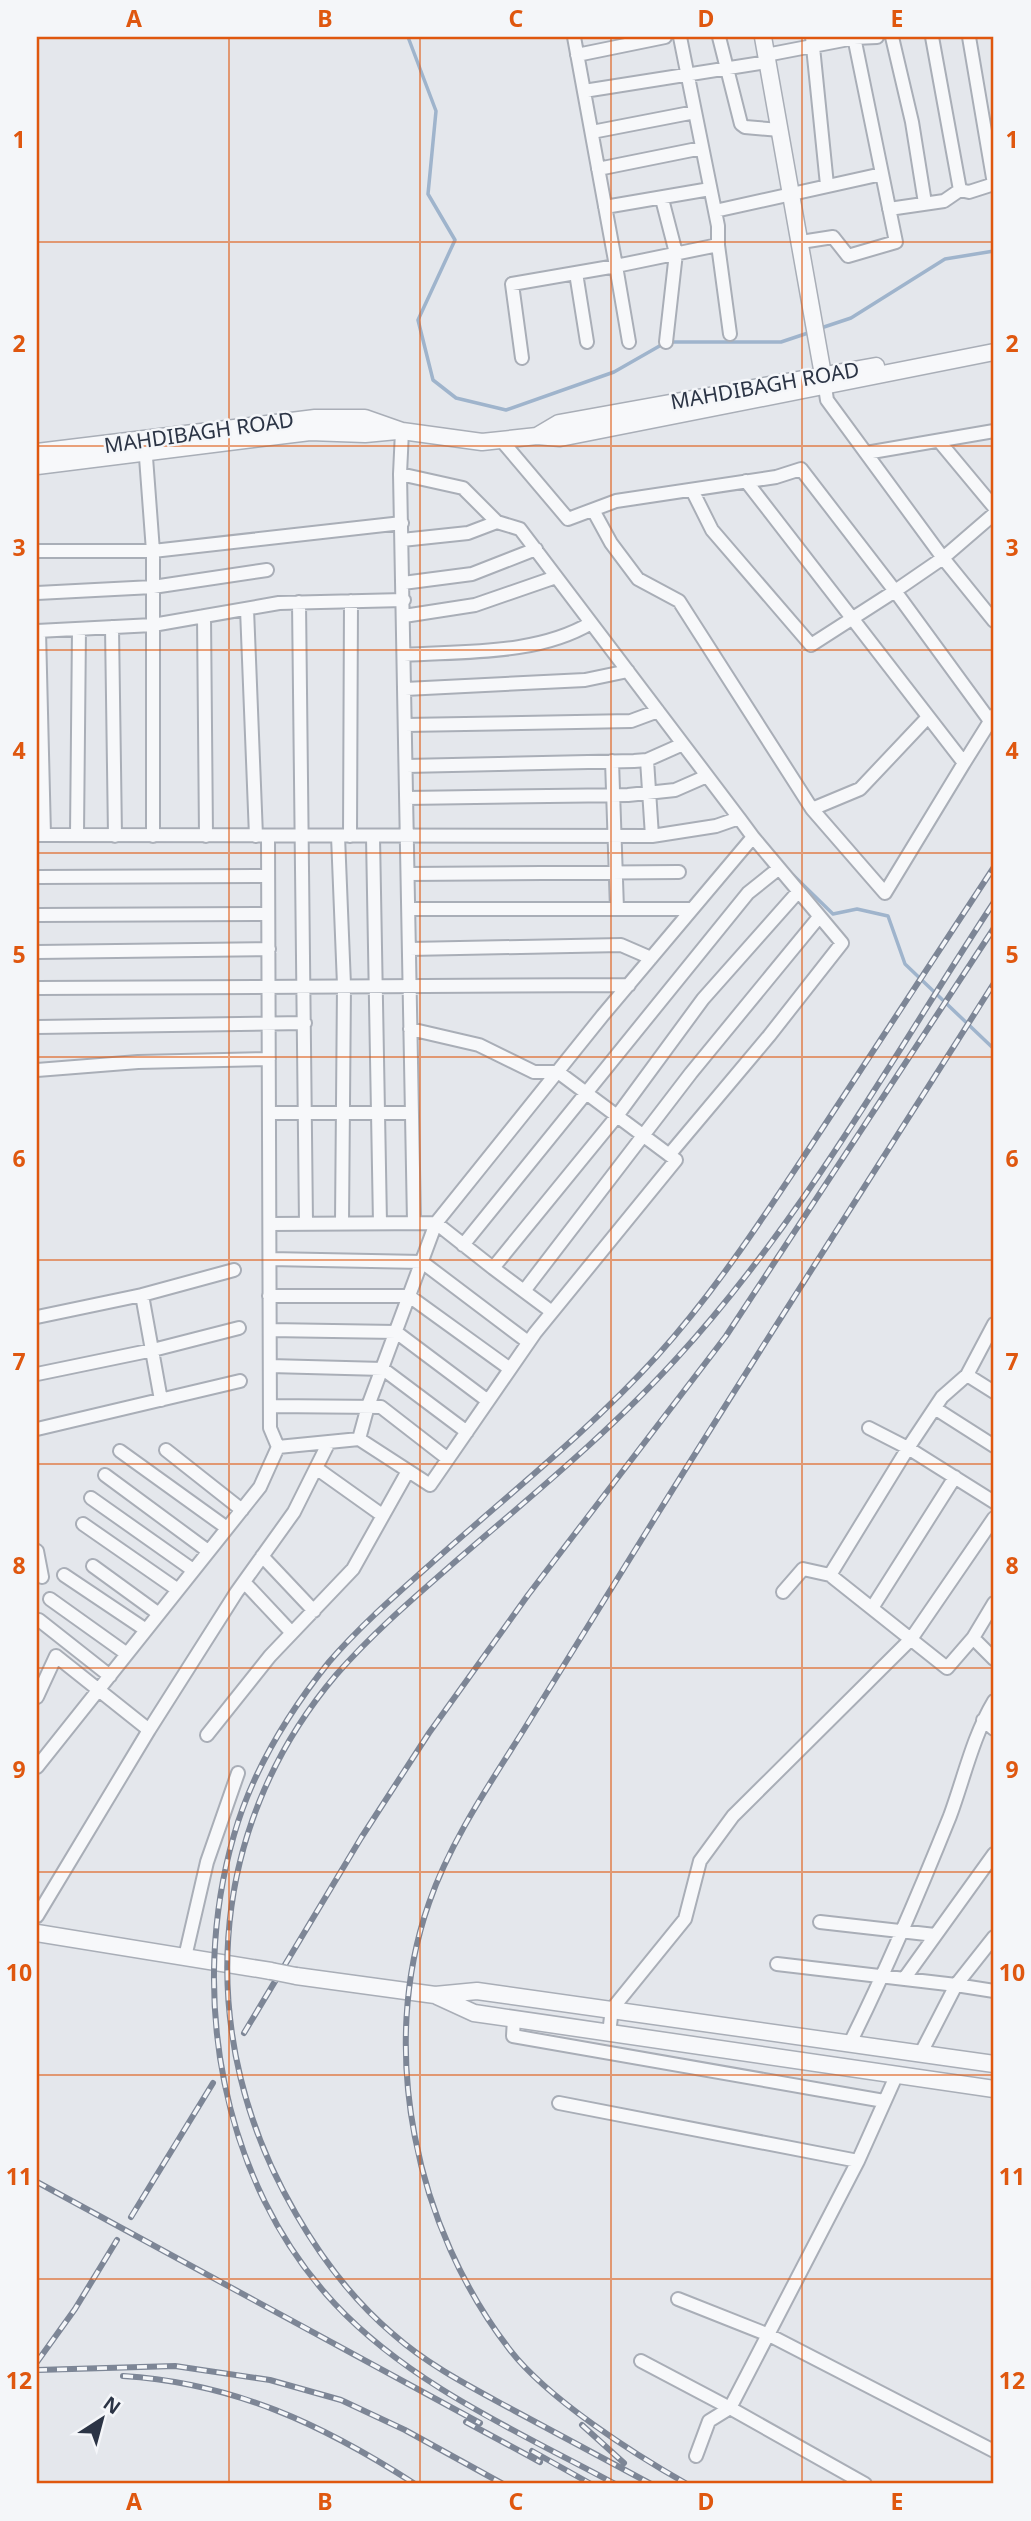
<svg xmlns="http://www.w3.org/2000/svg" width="1031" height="2521" font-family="'Noto Sans',sans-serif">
<rect width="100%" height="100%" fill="#e4e7ec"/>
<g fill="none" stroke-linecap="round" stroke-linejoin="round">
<path stroke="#9fb4cc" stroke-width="3.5" d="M408 37 436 111 428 194 455 240 418 320 433 380 456 398 506 410 614 372 663 344
M818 329 851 318 945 259 994 251
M670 342H781L811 332
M793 875 833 914 857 909 888 916 905 964 994 1049"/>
<defs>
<path id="minor" d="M574 37 616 266 718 245V226L680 37
M719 37 741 124 745 127 780 130
M812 37 827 185
M892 37 912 122 925 203
M932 37 960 190
M969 37 994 184
M577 55 665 37
M766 55 854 38 877 37
M584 91 767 62
M592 132 695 112
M598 169 702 148
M662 199 676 253 666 342
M605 207 710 189
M889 209 944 201 960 190 969 192 994 184
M715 211 882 174
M801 242 833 237 848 256 896 242 854 37
M718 245 730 334
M576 273 587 342
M522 358 512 284 616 266 629 342
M825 387 827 400 943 558 994 621
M402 431 400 474 414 1222
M502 441 568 519 616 501 776 477 801 469 895 591 943 558 994 514
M939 441 994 507
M145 444 153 551V836
M866 453 994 431
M400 474 463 488 497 522 520 529 739 818
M746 481 964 763 994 715
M692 490 712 530 811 645 895 591 990 721
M593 510 611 543 638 579 679 601 812 809
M402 540 468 533 497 522
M37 551H153L402 523
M403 583 472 574 536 549
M37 593 153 587 267 570
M299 602 306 1223
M247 609 256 836
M204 616 206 836
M404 616 475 605 556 577
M112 627 115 836
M37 631 153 625 279 603 404 600
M39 631 44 835
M404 655C466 651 537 655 591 623
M405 689 585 680 628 671
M928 717 860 789 812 809 885 893 964 763
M405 725 631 721 658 711
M647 760 652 836
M612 761 617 909
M406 766 634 761 647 760 683 744
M406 798 628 795 675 790 707 776
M37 835 652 836 716 826 739 818 753 837 603 1015 436 1223 368 1406 359 1439 430 1485 535 1333 676 1160 558 1072H534L479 1045 410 1029
M77 835 79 629
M268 836 270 1428 278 1447 359 1439
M338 836 344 985 342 1223
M350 836 351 601
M373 837 380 1223
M408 874 679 872
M37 877 268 876
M409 909H692
M37 915 268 914
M409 949 621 945 651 958
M37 952 269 949
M37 988 629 985
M37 1027 305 1023
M37 1070 138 1062 269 1059
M270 1113H411
M669 1155 769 1036 842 943 753 837
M270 1224 436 1223 493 1268
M463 1245 748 893 778 869
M270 1259 422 1262 528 1342
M524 1291 691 1073 819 917
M142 1295 234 1270
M269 1296H409L510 1369
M552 1312 493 1268 617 1116 703 999 797 893
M37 1317 142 1295 161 1400
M994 1324 967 1375 994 1392
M270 1330 396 1332 488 1401
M270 1366 383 1369 467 1432
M37 1374 153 1350 239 1328
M270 1406 381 1407 448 1459
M936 1409 994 1446
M869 1428 908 1448 942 1397 967 1375
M37 1429 240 1381
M166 1450 242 1510
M120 1451 227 1528
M316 1468 382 1515
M105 1475 208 1551
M91 1498 193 1570
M83 1524 178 1590
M37 1551 42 1577
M262 1556 314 1611
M93 1566 159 1614
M64 1575 146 1630
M244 1582 292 1633
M783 1592 803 1569 830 1575
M50 1599 127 1654
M994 1603 973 1638 994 1659
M872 1608 955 1477
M39 1620 110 1676
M973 1638 947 1668 830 1575 908 1448 994 1502
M37 1697 56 1656 149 1730 236 1593 294 1512 329 1442
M983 1720 994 1729
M207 1735 270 1656 353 1569 408 1471
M37 1767 260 1487 278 1447
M37 1916 149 1730
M820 1922 935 1935
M994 1937 956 1985 994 1991
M185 1957 207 1862 238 1773
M777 1964 956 1985 921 2053
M904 1979 994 1854
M514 2019 513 2036 884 2101
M609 2033 612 2009 685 1919 700 1861 733 1816 911 1639 994 1518
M850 2043C887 1969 919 1893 950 1816 964 1778 973 1736 994 1701
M559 2103 858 2161
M678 2299 769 2335 994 2451
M641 2361 730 2408
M696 2456 709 2421 730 2408
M865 2484 730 2408 858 2161 897 2074"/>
<path id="tertiary" d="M763 37 825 386
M537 436 559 423 876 366
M37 452 315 418H365L402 431 482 442 537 436 560 438 994 352
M37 466 310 432 365 434 397 431
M37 1933 271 1971
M296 1976 435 1995 477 1991 994 2064
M437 1996 474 2013 994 2089"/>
</defs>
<use href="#minor" stroke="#a9aeb7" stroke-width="16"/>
<use href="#tertiary" stroke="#a9aeb7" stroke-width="19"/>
<use href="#minor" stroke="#f7f8fa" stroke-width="12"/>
<use href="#tertiary" stroke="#f7f8fa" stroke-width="16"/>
<defs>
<path id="rail" d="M244 2033 361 1838 429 1733 528 1595 726 1336 994 928
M37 2182 480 2423
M131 2217 213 2083
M37 2362 75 2309 117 2240
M37 2370 175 2366 270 2380 341 2400 405 2430 503 2484
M123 2376C234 2383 322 2424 415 2484
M466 2422 540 2462
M582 2425 624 2463
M532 2451 591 2484
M615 2484C519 2432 411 2385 335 2304 221 2182 188 1993 234 1835 252 1772 288 1713 329 1662 361 1625 398 1593 434 1561 509 1494 589 1431 657 1356 720 1286 770 1207 822 1129 880 1041 937 954 994 867
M651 2484C606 2460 560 2435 515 2411 473 2388 429 2366 393 2334 353 2300 322 2259 296 2214 194 2040 204 1831 336 1675 370 1636 409 1602 448 1568 525 1501 607 1435 676 1359 801 1223 893 1056 994 902
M687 2484C634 2454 548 2399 510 2350 416 2229 377 2050 429 1903 450 1842 489 1785 523 1731 567 1660 611 1589 655 1518 766 1339 881 1162 994 983"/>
</defs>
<use href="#rail" stroke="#7d8696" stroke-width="6"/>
<use href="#rail" stroke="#f4f6f9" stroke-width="3.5" stroke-dasharray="10" stroke-linecap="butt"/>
<defs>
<path id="tertiary-bridge" d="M271 1971 296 1976"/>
</defs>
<use href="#tertiary-bridge" stroke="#a9aeb7" stroke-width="19" stroke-linecap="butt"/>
<use href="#tertiary-bridge" stroke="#f7f8fa" stroke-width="16"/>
</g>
<path fill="none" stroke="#df570f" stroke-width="2" stroke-opacity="0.55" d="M229 37V2484M420 37V2484M611 37V2484M802 37V2484M37 242H994M37 446H994M37 650H994M37 853H994M37 1057H994M37 1260H994M37 1464H994M37 1668H994M37 1872H994M37 2075H994M37 2279H994"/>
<g text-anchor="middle" stroke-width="5" stroke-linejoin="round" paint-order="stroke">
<g font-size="21" fill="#2b3445" stroke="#f4f6f9">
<text transform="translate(765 386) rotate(-10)" y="7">MAHDIBAGH ROAD</text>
<text transform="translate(199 433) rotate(-8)" y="7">MAHDIBAGH ROAD</text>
</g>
</g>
<rect width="1031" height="2521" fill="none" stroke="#f4f6f9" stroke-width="77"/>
<g transform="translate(102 2419) rotate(36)" stroke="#f4f6f9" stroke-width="5" paint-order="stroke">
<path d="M0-5L12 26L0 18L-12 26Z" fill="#2b3445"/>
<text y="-10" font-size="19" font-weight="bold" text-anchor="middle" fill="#2b3445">N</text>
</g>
<rect x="38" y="38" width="954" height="2444" fill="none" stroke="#df570f" stroke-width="2.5"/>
<g font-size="23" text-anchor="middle" font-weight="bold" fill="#df570f">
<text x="134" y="27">A</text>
<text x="325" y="27">B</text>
<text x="516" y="27">C</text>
<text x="706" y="27">D</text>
<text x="897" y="27">E</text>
<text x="19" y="148">1</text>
<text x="1012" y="148">1</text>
<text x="19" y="352">2</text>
<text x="1012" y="352">2</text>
<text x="19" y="556">3</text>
<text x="1012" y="556">3</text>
<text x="19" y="759">4</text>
<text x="1012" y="759">4</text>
<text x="19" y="963">5</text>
<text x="1012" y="963">5</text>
<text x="19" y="1167">6</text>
<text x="1012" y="1167">6</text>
<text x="19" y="1370">7</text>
<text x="1012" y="1370">7</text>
<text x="19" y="1574">8</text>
<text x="1012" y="1574">8</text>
<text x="19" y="1778">9</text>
<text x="1012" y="1778">9</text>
<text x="19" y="1981">10</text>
<text x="1012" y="1981">10</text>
<text x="19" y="2185">11</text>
<text x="1012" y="2185">11</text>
<text x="19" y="2389">12</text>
<text x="1012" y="2389">12</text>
<text x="134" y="2510">A</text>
<text x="325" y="2510">B</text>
<text x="516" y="2510">C</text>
<text x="706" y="2510">D</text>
<text x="897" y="2510">E</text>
</g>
</svg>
